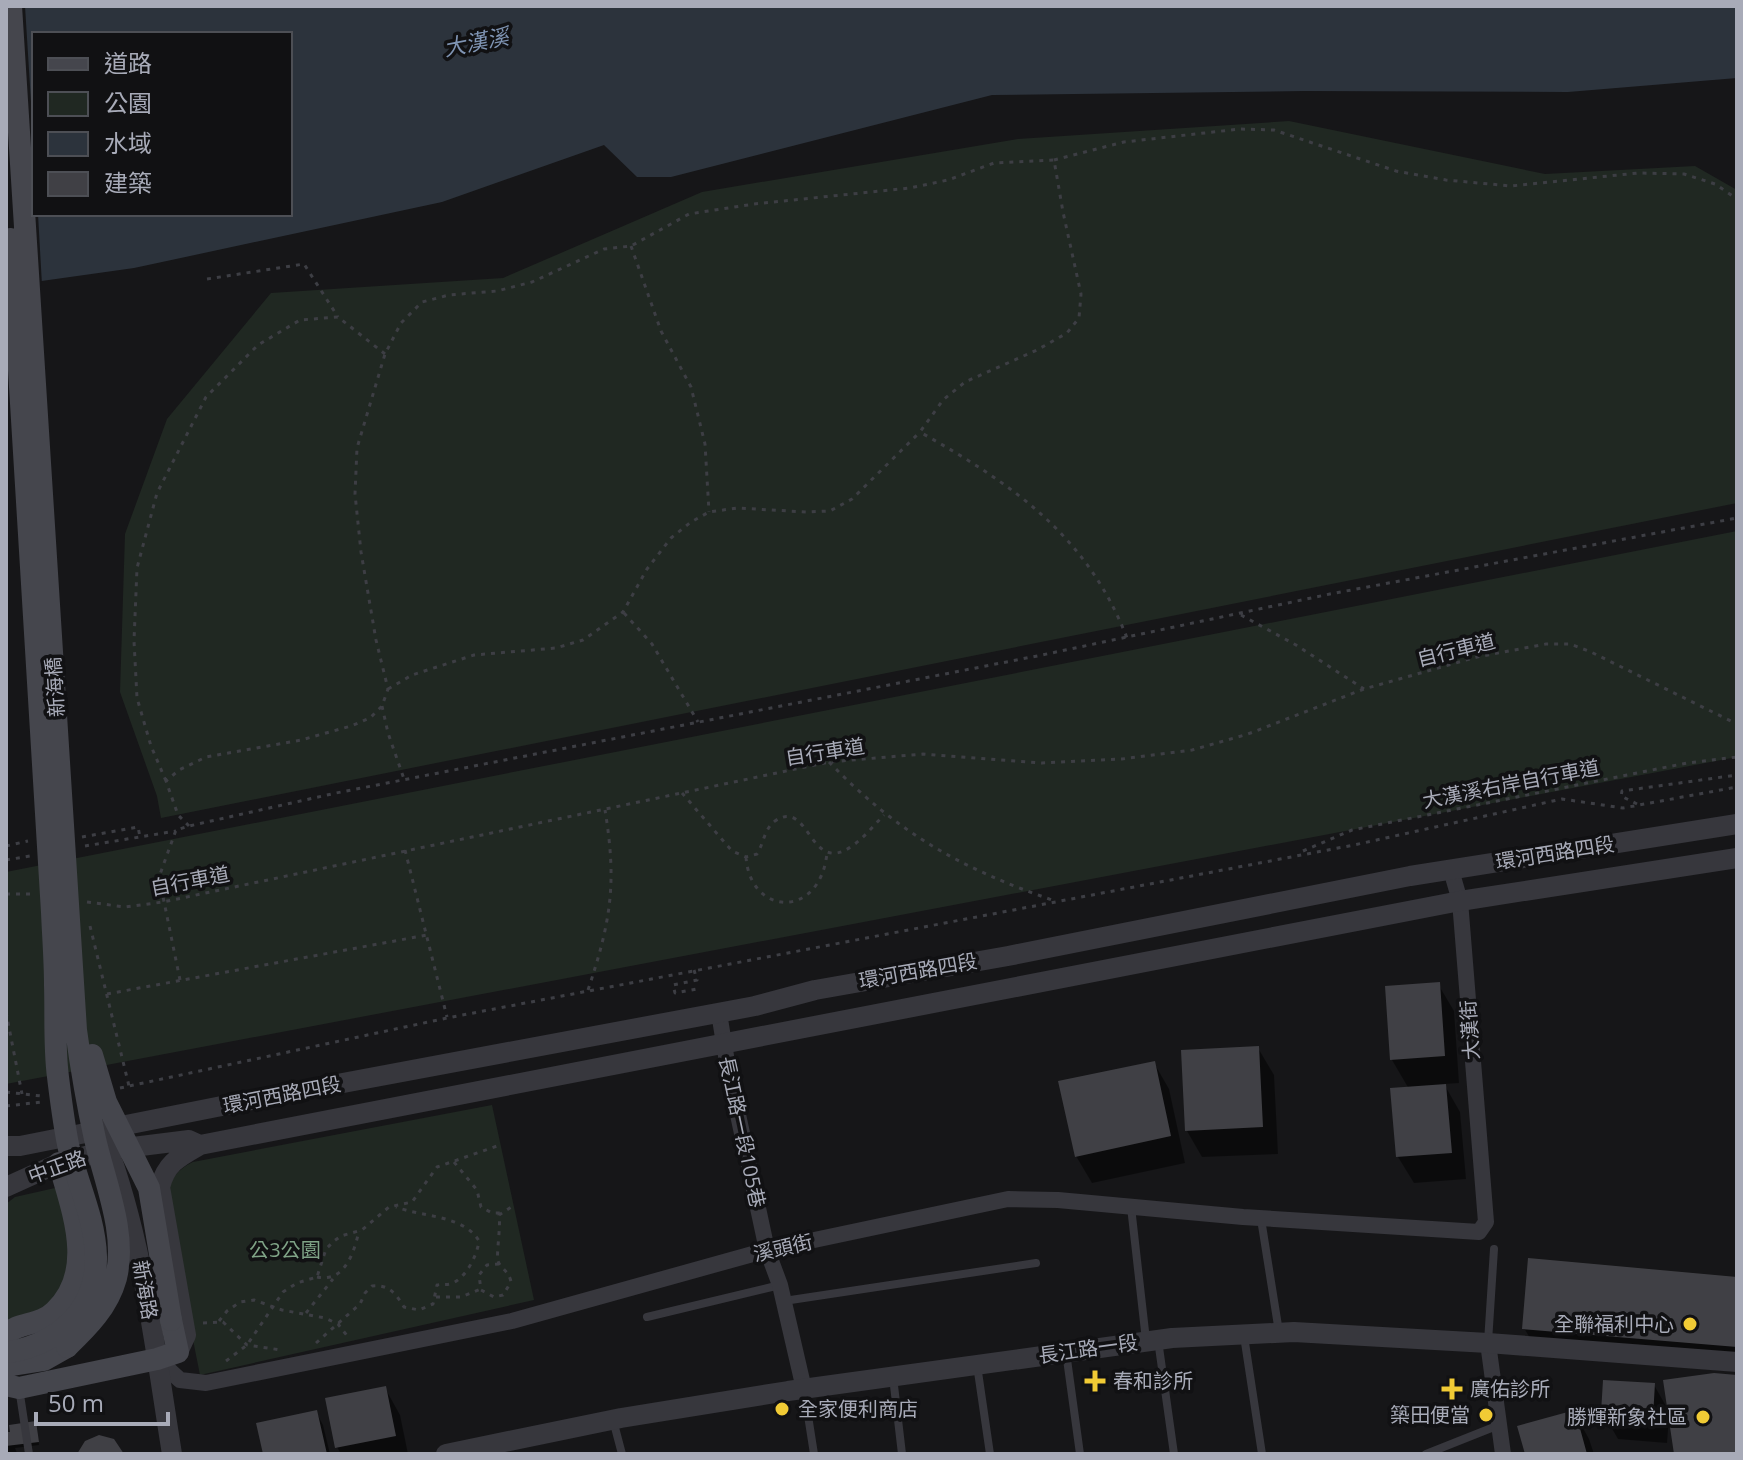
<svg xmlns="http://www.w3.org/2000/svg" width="1743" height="1460" font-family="'Open Sans','Noto Sans TC',sans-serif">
<rect width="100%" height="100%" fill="#161618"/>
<path fill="#202822" d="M1289 121 1545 174 1695 166 1737 190V503L161 818 157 796 120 692 125 534 167 419 271 293 503 278 702 192 1018 139Z
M1737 531V757L6 1084V872Z
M492 1105 534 1300 200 1375 166 1204C168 1183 174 1171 193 1162Z
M55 1188 65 1208 71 1270 45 1316 6 1330V1204L15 1197Z"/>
<path fill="#2c333c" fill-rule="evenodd" d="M6 6H1737V78L1568 92 1304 91 992 95 671 177H637L604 145 442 202 134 268 6 286ZM34 34H290V214H34Z"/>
<path fill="#161618" d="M6 6H25L34 150V214H38L42 285 6 290Z"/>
<path fill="#0007" d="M1438 984 1454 1011 1459 1083 1444 1084 1460 1112 1466 1179 1414 1183 1398 1157 1409 1089 1392 1060Z
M1258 1048 1274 1075 1278 1154 1202 1157 1187 1131Z
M1154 1063 1169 1089 1185 1163 1092 1183 1076 1156Z
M1737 1279V1372L1540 1355 1524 1328Z
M1737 1377V1454H1676L1669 1417 1667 1443 1618 1439 1603 1413 1654 1385 1670 1413Z
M385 1388 400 1415 408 1454H341L337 1447Z
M316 1412 323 1425 330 1454H266Z
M1574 1412 1589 1439 1594 1454H1527Z
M37 1427 39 1445 15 1448 17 1453 6 1454V1434Z"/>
<path fill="#404045" d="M1440 982 1445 1056 1390 1060 1385 986Z
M1259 1046 1263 1127 1185 1131 1181 1050Z
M1155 1061 1171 1136 1075 1157 1058 1081Z
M1446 1084 1452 1153 1396 1157 1390 1088Z
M1528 1258 1737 1277V1347L1522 1329Z
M1714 1373 1737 1375V1454H1674L1663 1380Z
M1603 1380 1655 1383 1653 1417 1601 1413Z
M386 1386 396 1436 335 1448 325 1398Z
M317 1410 327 1454H263L256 1423Z
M1575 1410 1587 1454H1525L1517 1426Z
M36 1421 39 1442 6 1446V1432H10L9 1425Z
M99 1435 114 1439 124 1454H77L85 1441Z"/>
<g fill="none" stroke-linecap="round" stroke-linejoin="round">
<path stroke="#3d3e44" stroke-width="3" stroke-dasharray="4 6" stroke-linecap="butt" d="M1054 160 1124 142 1240 129 1274 130 1396 171 1446 180 1511 186 1638 173 1684 174 1715 184 1737 199
M631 246 661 331 691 387 705 444 709 512
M207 279 304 264 338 317
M624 613 652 644 698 722
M1241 615 1296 645 1364 689
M388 689 412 675 474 655 556 648 583 640 623 612 647 569 671 538 691 522 709 512 737 508 806 512 830 511 852 499 919 433
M382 706 388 733 404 779
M829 762C899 834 960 868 1055 901
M166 781 151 746 137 698 134 641 137 568 157 493 206 397 258 345 300 320 338 317 385 354
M682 793 732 851 746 857 757 854C764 843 764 829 775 821 810 797 809 877 852 846 864 838 874 825 884 815
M1637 804 1621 796 1622 791 1737 775
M189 826 178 815 166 781 179 770 206 757 301 740 351 726 370 718 382 706 388 689 376 640 361 552 355 494 357 448 385 354 401 323 422 302 449 295 497 291 532 282 604 249 631 246 689 214 754 204 910 188 948 180 994 163 1054 160 1063 212 1081 294 1079 318 1067 333 1037 350 965 382 943 400 920 432C1012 484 1087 535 1127 638
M82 837 138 827 140 837
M6 846 28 841
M85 846 176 831
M405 850 447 1017
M1303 851 1352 830 1687 763 1737 757
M746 857C750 916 820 920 827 853
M6 860 30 856
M6 894H30
M87 902 125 907 163 902 829 762 923 754 1042 763 1122 759 1192 750 1248 734 1364 689 1477 657 1546 644H1570L1591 652 1737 724
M90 926 129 1086
M694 970 697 980 673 985 675 993 697 989
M180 980 159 877 176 830 189 826 336 793 1042 655 1330 594 1737 518
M588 990C611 921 617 883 605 810
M107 994 427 935
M6 1012 22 1094
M120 1088 447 1018 1354 845 1562 799 1623 808 1737 787
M6 1092 41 1096
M6 1106 42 1102
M454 1162 477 1190 481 1207 492 1213H500
M499 1264 487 1265 479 1275 481 1290 494 1297 503 1295 511 1282C509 1271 501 1269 498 1261 496 1255 501 1226 499 1215L513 1206
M317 1277C345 1283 354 1252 359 1231
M436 1297H461L481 1289
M306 1313 333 1279
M219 1321 227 1311 240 1302 254 1300 282 1310 325 1318 338 1324 348 1337
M203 1323 223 1322 247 1345 281 1350
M316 1343 360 1304 365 1293 372 1286C389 1284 396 1294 404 1307L419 1310 433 1304 437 1285C441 1284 445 1285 450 1284 465 1280 477 1256 479 1241 464 1215 422 1217 396 1207
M226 1361 247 1345 283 1292 297 1283 317 1277 326 1249 334 1241 341 1236 362 1230 389 1207 412 1202 437 1167 500 1145"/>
<path stroke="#37373d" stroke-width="8" d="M1131 1207 1146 1340
M1261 1219 1279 1332
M784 1301 1036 1263
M647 1317 780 1285
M1244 1336 1262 1454
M1158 1340 1174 1454
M1488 1342 1494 1249
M1066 1352 1080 1454
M977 1365 990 1454
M893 1377 902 1454
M19 1388 29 1454
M804 1390 814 1454
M613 1420 622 1454
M1426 1454 1499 1425"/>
<path stroke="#37373d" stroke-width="16" d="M719 1013 728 1068 767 1250 780 1285 804 1389
M1488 1343 1503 1454
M157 1359 180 1380 206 1383 512 1321 767 1250 1008 1199 1058 1200 1243 1217 1479 1232 1486 1222 1460 901 1451 870"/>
<path stroke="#37373d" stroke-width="20" d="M105 1140C143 1240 155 1349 172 1454
M6 1146H20L252 1100 755 1006 815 990 1008 956 1410 876 1737 824
M6 1187 59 1163 109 1150 189 1140 200 1145 1460 901 1737 858
M178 1352 186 1335 160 1187C166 1163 179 1157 200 1145
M446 1454 621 1418 788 1391 1172 1338 1294 1332 1488 1343 1737 1362"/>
<path stroke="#45464d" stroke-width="22" d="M6 1335C18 1321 39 1327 55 1311 97 1271 72 1210 59 1163
M6 1366 44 1360 67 1347
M6 1385 19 1388 157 1359 178 1352 171 1320"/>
<path stroke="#45464d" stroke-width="22" d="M11 6 76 1030C81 1067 87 1103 95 1139 105 1183 127 1233 116 1278 108 1307 88 1327 67 1347
M92 1055 106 1102 149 1188 171 1320
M10 1352C59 1343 97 1310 96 1256 95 1220 78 1184 69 1149 64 1126 61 1101 58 1077 54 1046 56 1016 55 985 55 961 53 936 52 912L11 239"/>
</g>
<g fill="#f1cb35" stroke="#111113" stroke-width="3">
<circle cx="1690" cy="1324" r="8"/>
<path d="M1091 1369h8v8h8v8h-8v8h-8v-8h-8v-8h8z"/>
<path d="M1448 1377h8v8h8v8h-8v8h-8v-8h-8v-8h8z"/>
<circle cx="782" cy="1409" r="8"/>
<circle cx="1486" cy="1415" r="8"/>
<circle cx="1703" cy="1417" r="8"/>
</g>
<g text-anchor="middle" stroke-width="7" stroke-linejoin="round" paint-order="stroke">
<g font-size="20" fill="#a8abb8" stroke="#111113">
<text transform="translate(1456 650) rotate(-14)" y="7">自行車道</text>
<text transform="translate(55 687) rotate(-94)" y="7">新海橋</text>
<text transform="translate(825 752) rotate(-9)" y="7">自行車道</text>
<text transform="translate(1511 784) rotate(-11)" y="7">大漢溪右岸自行車道</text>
<text transform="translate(1555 853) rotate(-9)" y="7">環河西路四段</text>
<text transform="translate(190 881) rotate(-11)" y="7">自行車道</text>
<text transform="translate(918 971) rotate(-10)" y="7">環河西路四段</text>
<text transform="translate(1470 1030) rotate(-94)" y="7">大漢街</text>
<text transform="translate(282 1095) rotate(-11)" y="7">環河西路四段</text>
<text transform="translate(742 1132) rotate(78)" y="7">長江路一段105巷</text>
<text transform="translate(57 1167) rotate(-20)" y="7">中正路</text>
<text transform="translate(783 1248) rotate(-13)" y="7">溪頭街</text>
<text transform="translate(145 1290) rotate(80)" y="7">新海路</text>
<text transform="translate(1088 1349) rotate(-8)" y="7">長江路一段</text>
</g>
<g font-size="20" fill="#7fa386" stroke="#111113">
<text x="285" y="1257">公3公園</text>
</g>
<g font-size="20" fill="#a8abb8" stroke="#111113" text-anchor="end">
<text x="1674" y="1331">全聯福利中心</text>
<text x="1113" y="1388" text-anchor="start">春和診所</text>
<text x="1470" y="1396" text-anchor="start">廣佑診所</text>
<text x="798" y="1416" text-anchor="start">全家便利商店</text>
<text x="1470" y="1422">築田便當</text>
<text x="1687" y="1424">勝輝新象社區</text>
</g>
<g font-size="22" font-style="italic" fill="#7f94b3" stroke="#111113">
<text transform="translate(476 42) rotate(-11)" y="8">大漢溪</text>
</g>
</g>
<rect width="1743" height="1460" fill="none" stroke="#a8abb8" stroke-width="16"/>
<rect x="32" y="32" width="260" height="184" fill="#111113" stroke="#4d4f55" stroke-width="2"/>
<rect x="48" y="58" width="40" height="12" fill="#45464d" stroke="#4d4f55" stroke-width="2"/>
<text x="104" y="72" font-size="24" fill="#a8abb8">道路</text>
<rect x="48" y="92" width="40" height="24" fill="#202822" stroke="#4d4f55" stroke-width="2"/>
<text x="104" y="112" font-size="24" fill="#a8abb8">公園</text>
<rect x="48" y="132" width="40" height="24" fill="#2c333c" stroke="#4d4f55" stroke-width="2"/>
<text x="104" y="152" font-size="24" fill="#a8abb8">水域</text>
<rect x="48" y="172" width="40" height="24" fill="#404045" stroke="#4d4f55" stroke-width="2"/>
<text x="104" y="192" font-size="24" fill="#a8abb8">建築</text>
<path d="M36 1412v12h132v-12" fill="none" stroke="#a8abb8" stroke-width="4"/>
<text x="48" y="1412" font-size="24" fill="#a8abb8" stroke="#111113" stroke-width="6" paint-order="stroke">50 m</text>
</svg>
